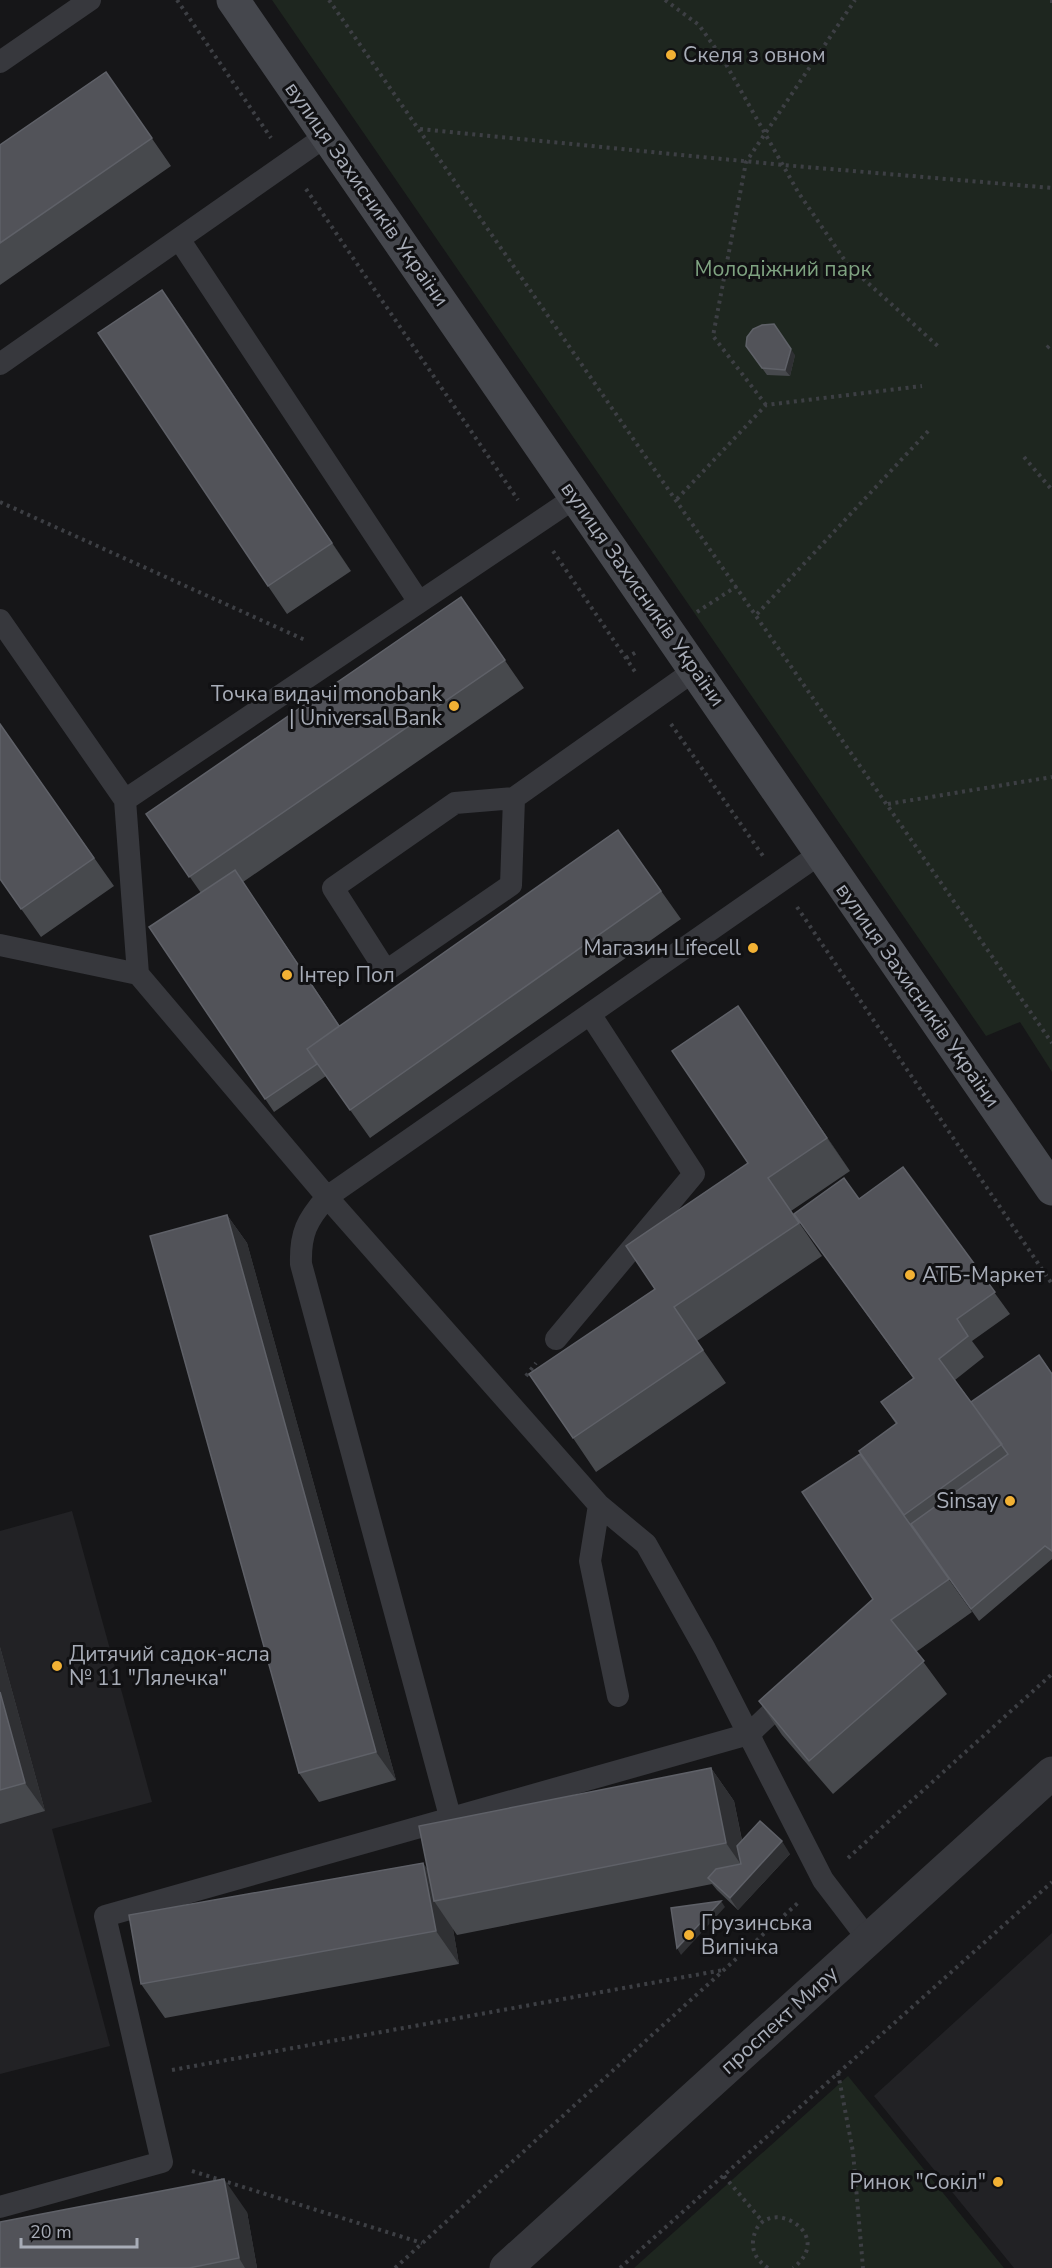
<svg xmlns="http://www.w3.org/2000/svg" width="1052" height="2268" font-family="'Nunito Sans',sans-serif">
<rect width="100%" height="100%" fill="#161618"/>
<path fill="#222225" d="M72 1511 152 1802 52 1829 110 2046 0 2074V1531Z
M1052 1933V2268H1014L874 2096Z"/>
<path fill="#1e261f" d="M272 0H1052V1072L1020 1022 986 1036Z
M848 2076 1004 2268H634Z"/>
<g fill="none" stroke-linecap="round" stroke-linejoin="round">
<path stroke="#3d3f44" stroke-width="4" stroke-dasharray="3 4.5" stroke-linecap="butt" d="M177 0 271 138
M329 0 1052 1043
M665 0 699 25 723 59 798 192 848 265 939 347
M1052 0V6
M420 129 783 165 1052 188
M306 189 518 500
M1047 348 1052 343
M766 405 713 336 746 162 855 0
M1024 457 1052 490
M677 499 766 405 922 386
M0 502 305 640
M553 551 636 673
M697 612 737 586
M757 614 931 428
M626 658 638 651
M671 724 763 856
M888 804 1052 777
M797 907 1052 1284
M526 1376 536 1363
M848 1858 1052 1674
M172 2070 723 1970
M838 2073 853 2152 863 2268
M192 2171 422 2243
M724 2176 763 2222
M395 2268 800 1901
M620 2268 1052 1882
M768 2268C758 2261 752 2253 753 2241 759 2190 840 2232 793 2268"/>
<path stroke="#37383d" stroke-width="22" d="M0 62 90 0
M179 239 419 602
M0 364 326 136
M0 620 125 800 138 974 327 1197 599 1505 646 1544 705 1649 823 1880 868 1939
M514 798 511 885 386 971 333 888 455 803 514 798 695 670
M125 800 576 497
M0 945 138 974
M556 1339 694 1174 590 1014
M599 1505 590 1561 618 1696
M451 1820 301 1264C300 1233 307 1220 327 1197L821 853
M0 2207 162 2162 105 1916 749 1734 791 1694"/>
<path stroke="#37383d" stroke-width="33" d="M506 2268 1052 1773"/>
<path stroke="#45474d" stroke-width="33" d="M233 0 1052 1189"/>
</g>
<path fill="#47494d" d="M106 72 171 166 0 285V145Z
M162 290 351 571 287 614 268 586Z
M746 346 795 355 790 376 767 375Z
M461 597 524 688 243 882 340 1026 618 830 681 919 370 1138 326 1076 274 1112 149 927 201 893 146 814Z
M0 724 114 886 41 937 0 879Z
M761 1040 850 1171 791 1211 822 1256 697 1341 726 1383 596 1472 573 1438 655 1289 748 1163Z
M903 1167 1010 1314 972 1341 984 1357 955 1380 975 1407 971 1402 1039 1355 1052 1373V1559L979 1621 875 1475 972 1612 916 1652 947 1694 833 1794 782 1735 759 1701 873 1599 802 1492 860 1454 871 1469 859 1451 896 1424 881 1402 913 1378 794 1214 844 1178 859 1199Z
M227 1215 247 1243 396 1780 319 1802 299 1773Z
M0 1647 45 1811 0 1824Z
M711 1768 734 1801 742 1840 790 1854 738 1910 717 1890 712 1884 457 1935 453 1929 459 1964 165 2018 141 1984 427 1868Z
M247 2212 257 2268H0Z"/>
<path fill="#2f3033" d="M162 290 182 318 351 571 332 543Z
M774 324 795 355 790 376 785 370Z
M738 1006 761 1040 850 1171 827 1138Z
M227 1215 247 1243 396 1780 376 1752Z
M0 1647 45 1811 25 1783 0 1692Z
M711 1768 734 1801 749 1876 782 1841 790 1854 738 1910 730 1898 749 1876 726 1843Z
M423 1863 447 1896 434 1901 453 1929 459 1964 436 1931Z
M721 1901 725 1907 681 1955 677 1948Z
M224 2179 247 2212 257 2268H245L239 2258Z"/>
<path fill="#525359" stroke="#5f6168" stroke-width="1.5" d="M106 72 152 138 0 243V145Z
M162 290 332 543 268 586 98 333Z
M774 324 791 349 785 370 762 368 746 346 747 337 753 329 762 325Z
M461 597 505 660 189 877 146 814Z
M0 724 94 858 21 909 0 879Z
M618 830 661 891 350 1110 307 1049Z
M235 870 339 1026 307 1049 317 1064 265 1099 149 927Z
M738 1006 827 1138 768 1178 799 1223 674 1307 703 1350 573 1438 529 1374 655 1289 626 1246 748 1163 672 1051Z
M903 1167 995 1292 957 1319 968 1336 939 1359 1002 1444 904 1515 859 1451 897 1423 881 1402 914 1378 794 1214 844 1178 859 1199Z
M227 1215 376 1752 299 1773 150 1236Z
M1039 1355 1052 1374V1551L1045 1546 971 1609 911 1524 1008 1454 971 1402Z
M860 1454 949 1579 891 1620 924 1661 809 1761 759 1701 873 1599 802 1492Z
M0 1692 25 1783 0 1790Z
M711 1768 726 1843 434 1901 419 1826Z
M760 1821 782 1841 730 1898 708 1878 716 1869 741 1864 737 1846Z
M423 1863 436 1931 141 1984 129 1915Z
M721 1901 677 1948 671 1908Z
M224 2179 239 2258 189 2268H0V2222Z"/>
<g fill="#f2b134" stroke="#111113" stroke-width="2">
<circle cx="671" cy="55" r="6"/>
<circle cx="454" cy="706" r="6"/>
<circle cx="753" cy="948" r="6"/>
<circle cx="287" cy="975" r="6"/>
<circle cx="910" cy="1275" r="6"/>
<circle cx="1010" cy="1501" r="6"/>
<circle cx="57" cy="1666" r="6"/>
<circle cx="689" cy="1935" r="6"/>
<circle cx="998" cy="2182" r="6"/>
</g>
<g text-anchor="middle" stroke-width="6" stroke-linejoin="round" paint-order="stroke">
<g font-size="21" fill="#a8adb8" stroke="#111113" text-anchor="start">
<text x="683" y="62">Скеля з овном</text>
<text x="442" y="701" text-anchor="end">Точка видачі monobank<tspan x="442" dy="24">| Universal Bank</tspan></text>
<text x="741" y="955" text-anchor="end">Магазин Lifecell</text>
<text x="299" y="982">Інтер Пол</text>
<text x="922" y="1282">АТБ-Маркет</text>
<text x="998" y="1508" text-anchor="end">Sinsay</text>
<text x="69" y="1661">Дитячий садок-ясла<tspan x="69" dy="24">№ 11 "Лялечка"</tspan></text>
<text x="701" y="1930">Грузинська<tspan x="701" dy="24">Випічка</tspan></text>
<text x="986" y="2189" text-anchor="end">Ринок "Сокіл"</text>
</g>
<g font-size="21" fill="#a8adb8" stroke="#111113">
<text transform="translate(367 194) rotate(55)" y="7">вулиця Захисників України</text>
<text transform="translate(643 594) rotate(55)" y="7">вулиця Захисників України</text>
<text transform="translate(918 995) rotate(55)" y="7">вулиця Захисників України</text>
<text transform="translate(779 2020) rotate(-42)" y="7">проспект Миру</text>
</g>
<g font-size="21" fill="#7fa381" stroke="#111113">
<text x="783" y="276">Молодіжний парк</text>
</g>
</g>
<path d="M21 2238v9h116v-9" fill="none" stroke="#a8adb8" stroke-width="3"/>
<text x="30" y="2238" font-size="18" fill="#a8adb8" stroke="#111113" stroke-width="4.5" paint-order="stroke">20 m</text>
</svg>
